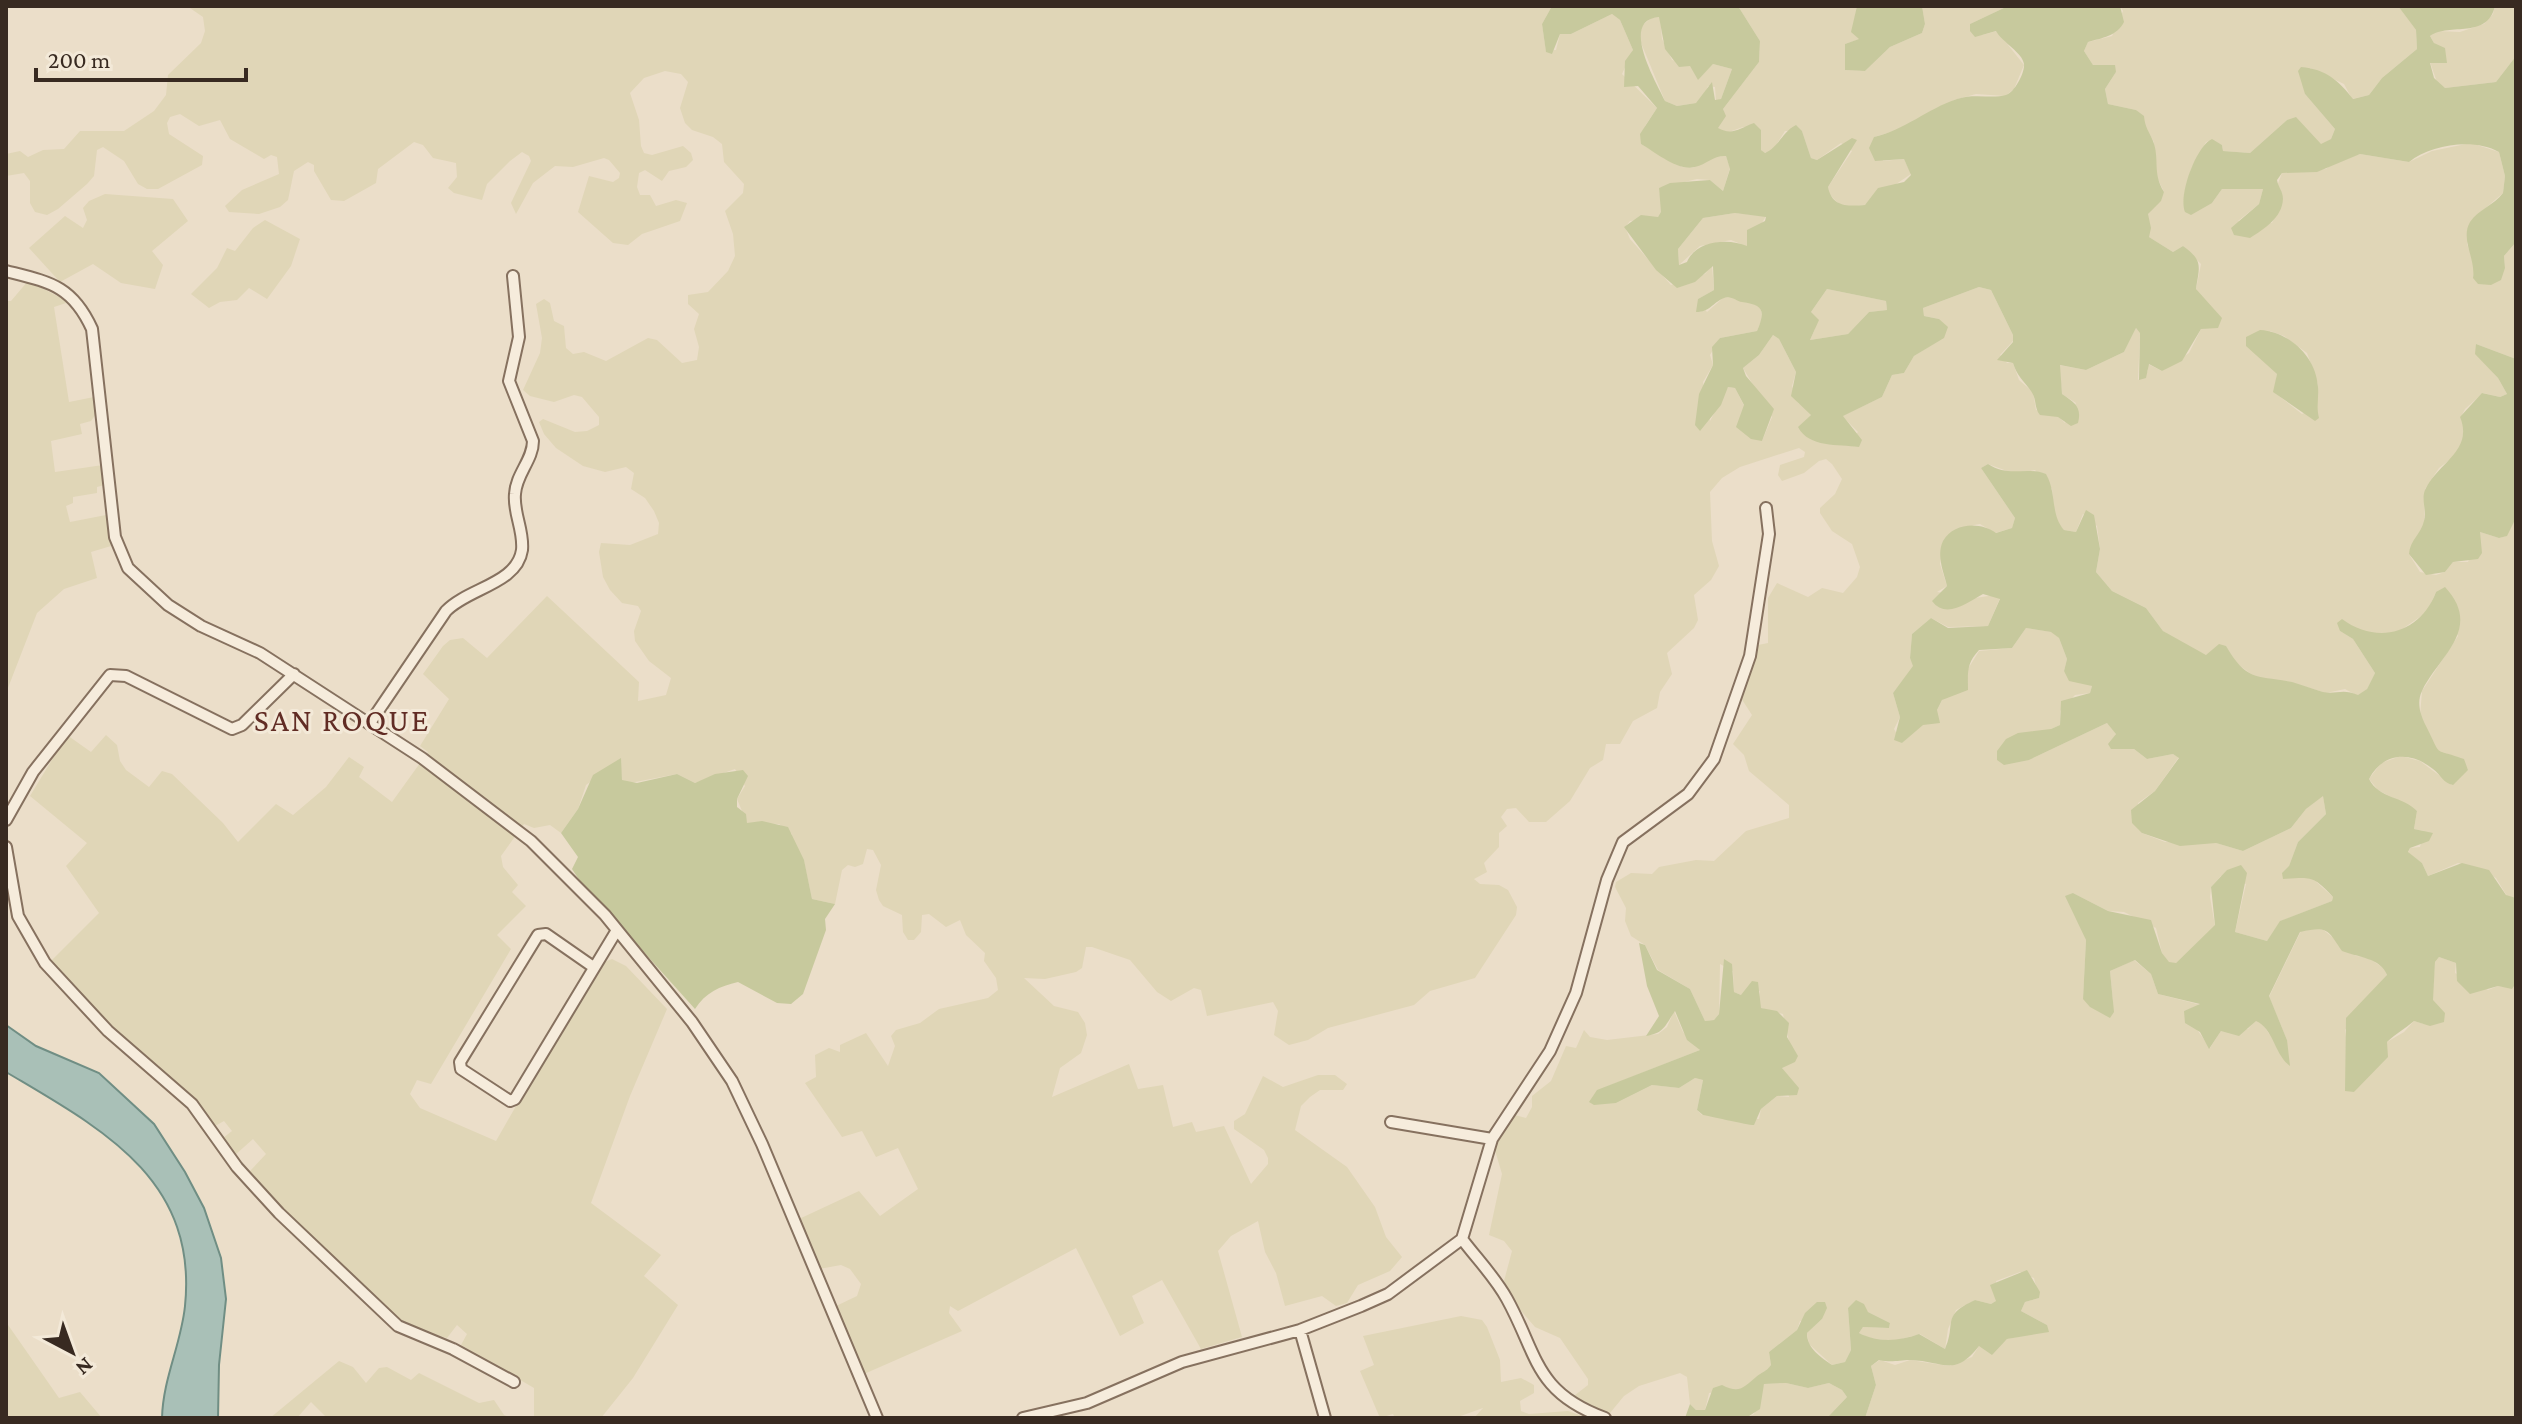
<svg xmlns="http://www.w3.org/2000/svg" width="2522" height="1424" font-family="'Crimson Pro',serif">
<rect width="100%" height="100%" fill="#ebdec9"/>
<path fill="#e0d6b7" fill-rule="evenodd" d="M187 6H1552L1542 24 1546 51 1556 50 1560 34H1571L1612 14 1620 20 1633 50 1622 74 1657 108 1645 126 1641 144 1682 167 1693 168 1718 155 1726 156 1730 168 1723 191 1710 180 1697 179 1659 188 1662 212 1658 217 1630 221 1625 227 1630 239 1671 285 1705 274 1712 266 1714 290 1698 299 1707 312 1723 298 1731 297 1754 301 1761 309 1762 319 1757 331 1720 338 1710 355 1713 365 1703 382 1710 421 1728 387 1735 388 1762 441 1772 417 1743 368 1759 355 1773 335 1779 339 1796 372 1792 386 1798 403 1808 409 1811 415 1799 427 1826 444 1845 445 1858 432 1842 416 1882 397 1892 375 1904 373 1914 356 1944 337 1939 319 1924 316 1923 308 1979 287 1991 290 2013 335V341L2000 355 2007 363H2013L2019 380 2033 392 2036 410 2059 417 2065 423 2076 403 2062 394 2059 365 2086 370 2124 352 2136 328 2140 332 2138 380 2148 371V364L2162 371 2189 353 2201 329 2209 327 2204 302 2196 289 2201 264 2183 246 2173 252 2149 237 2148 214 2164 192 2155 173 2154 142 2136 110 2108 104 2105 89 2116 72 2107 65H2093L2084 51 2088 42 2112 36 2123 11 2120 6H2398L2416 30 2417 49 2382 78 2369 95 2352 99 2344 84 2310 68 2305 94 2335 129 2331 139 2321 145 2287 120 2250 153 2223 151 2222 145 2212 140 2206 142 2191 169 2184 195 2212 203 2222 189H2263L2259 204 2238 221 2272 223 2283 199 2277 186 2282 173 2326 169 2335 161 2360 154 2409 162 2432 151 2471 143 2499 152 2505 176 2503 193 2481 212 2467 244 2475 266 2473 278 2505 268 2504 256 2516 242V359L2476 344V354L2498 378 2507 394 2500 397 2483 393 2465 409 2461 417 2464 426 2462 443 2456 455 2439 468 2425 489 2424 525 2409 554 2420 572 2436 575 2445 572 2453 562H2468L2480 532 2499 538 2506 536 2516 518V898L2507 896 2496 878 2481 869 2458 863 2428 876 2422 863 2408 853 2410 848 2420 847 2424 831 2414 829 2417 811 2378 790 2369 779 2381 763 2401 756 2420 761 2452 785 2468 769 2436 750 2420 716 2422 691 2458 636 2436 592 2427 612 2395 634 2380 635 2355 629 2340 631 2353 639 2375 673 2367 689 2358 696 2345 689 2326 693 2290 682 2259 680 2231 659 2230 653 2206 655 2183 645 2163 631 2146 608 2112 591 2096 572 2100 549 2097 526 2083 514 2076 532 2064 530 2055 520 2052 489 2035 470 2015 474 1988 464 1981 468 2015 518 2012 528 1995 533 1980 524 1974 525 1952 533 1943 542 1940 564 1947 586 1937 592 1975 598 1995 595 2000 598 1988 626 1948 627 1931 618 1912 634 1910 658 1914 666 1893 693 1900 717 1894 729 1902 743 1937 710 1942 700 1968 683 1966 672 1979 651 2012 648 2026 628 2052 632 2059 638 2067 659 2064 671 2092 686 2090 693 2075 695 2060 711V725L2051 729 2029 760 2107 723 2114 727 2116 734 2109 744 2134 749 2147 759 2173 754 2179 757 2155 791 2138 803 2142 833 2165 842 2216 843 2243 851 2291 828 2306 809 2323 795 2326 814 2298 842 2289 866 2291 878 2302 874 2312 878 2333 897 2332 901 2281 921 2267 941 2235 932 2246 884 2221 876 2211 887 2210 897 2215 926 2176 963H2169L2162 953 2156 928 2124 912 2108 911 2073 893 2086 940 2083 999 2113 1002 2110 971 2134 960 2151 974 2158 994 2201 1005 2184 1011 2210 1048 2221 1031 2248 1029 2256 1020 2263 1024 2269 1034 2287 1040 2269 997 2301 931 2321 928 2356 956 2367 957 2385 969 2387 976 2345 1030 2354 1092 2387 1042 2404 1032 2414 1021 2424 1024 2432 1000 2435 962 2439 957 2456 963 2455 973 2488 990 2498 986 2512 988 2516 983V1418H1865L1876 1385 1871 1366 1880 1360 1895 1365 1910 1360 1949 1366 1972 1357 1979 1346 1996 1349 2007 1339 2037 1333 2047 1325 2021 1311 2025 1302 2039 1298 2034 1278 2020 1272 1996 1281 1997 1301 1991 1304 1975 1300 1956 1310 1948 1329 1945 1349 1920 1334 1894 1341 1869 1338 1859 1333 1863 1327 1889 1328 1890 1323 1868 1312 1857 1301 1848 1308 1851 1350 1845 1362 1832 1365 1809 1344 1807 1333 1822 1319 1800 1321 1797 1330 1769 1352 1771 1365 1767 1371 1747 1388 1709 1393 1705 1410H1696L1690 1404 1687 1377 1680 1373 1639 1386 1624 1396 1610 1413 1601 1414 1570 1399 1588 1385V1379L1560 1338 1535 1327 1510 1298 1504 1281 1512 1251 1504 1241 1489 1235 1502 1174 1494 1147 1511 1114 1526 1118 1532 1107V1096L1551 1081 1566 1046 1576 1048 1584 1030 1590 1037 1607 1040 1658 1034 1667 1027 1674 1011 1683 1032 1700 1050 1606 1087 1600 1103H1616L1652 1085 1679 1088 1695 1078 1703 1080 1697 1110 1702 1115 1759 1119 1761 1109 1777 1096 1789 1097 1782 1067 1795 1051 1790 1046 1783 1014 1761 1008 1758 1003 1760 991 1741 995 1734 992 1733 971 1720 964 1719 1014 1714 1020 1705 1021 1690 989 1658 970 1645 945 1631 936 1625 921 1626 908 1615 887 1616 882 1631 873 1652 874 1659 867 1696 860 1714 861 1746 831 1789 818V805L1749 771 1744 755 1733 744 1752 715 1741 698 1758 645 1768 643V598L1777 583 1808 597 1822 588 1843 593 1857 577 1860 567 1852 544 1832 531 1820 513V508L1835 494 1842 479 1832 464 1826 459 1819 461 1804 473 1782 481 1778 475 1780 465 1804 457 1805 452 1799 448 1740 467 1722 478 1710 492 1712 541 1719 566 1711 580 1694 595 1698 620 1694 628 1667 653 1672 674 1660 692 1657 708 1633 721 1620 744H1606L1603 760 1590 768 1570 801 1546 822H1529L1516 808 1507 809 1501 817 1507 826 1499 833V847L1484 863 1487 872 1474 879 1480 884 1499 885 1508 890 1517 907 1516 915 1475 978 1430 991 1414 1005 1328 1028 1308 1040 1289 1045 1274 1035 1278 1011 1273 1002 1207 1016 1201 990 1194 988 1171 1001 1157 992 1130 960 1092 947H1086L1082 968 1076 972 1045 979 1024 978 1054 1006 1078 1012 1085 1023 1087 1035 1081 1053 1060 1068 1052 1097 1129 1064 1138 1089 1163 1085 1173 1127 1192 1122 1196 1132 1224 1126 1251 1184 1268 1164V1158L1264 1150 1234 1129V1121L1245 1114 1263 1076 1283 1087 1318 1075H1335L1347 1084 1343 1090H1320L1310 1097 1301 1106 1295 1130 1347 1167 1375 1207 1386 1237 1402 1257 1390 1271 1358 1285 1347 1303 1336 1306 1322 1296 1285 1306 1276 1273 1265 1252 1258 1221 1231 1236 1218 1251 1242 1337 1201 1349 1162 1280 1132 1296 1144 1323 1120 1336 1076 1248 958 1311 950 1306 949 1313 962 1331 864 1374 834 1307 857 1296 861 1284 850 1269 841 1265 819 1269 799 1219 859 1191 880 1216 918 1189 898 1148 876 1157 862 1131 842 1137 805 1083 816 1077 815 1055 829 1048 840 1052V1045L866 1033 888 1066 895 1046 891 1036 896 1030 920 1023 939 1009 988 998 998 990 996 978 984 961 985 953 966 935 960 920 946 927 929 914 922 915 921 932 914 940H908L903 932 902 915 883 906 879 900 876 890 881 865 873 850 867 849 863 864 855 867 848 865 842 870 835 904 812 899 804 861 792 842V834L779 824 747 823 737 799 745 786 735 769 695 783 677 774 630 783 622 781 620 760 586 785 578 809 561 833 550 825 534 828 524 824 501 856 503 867 518 885 512 892 526 906 497 935 511 949 431 1084 417 1080 410 1094 420 1108 496 1141 597 965 612 959 626 966 667 1009 630 1096 591 1203 661 1255 644 1276 678 1305 633 1378 601 1418H529L534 1416V1388L461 1345 467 1334 457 1325 447 1338 411 1328 393 1316 279 1206 251 1175 250 1171 266 1154 253 1139 235 1155 223 1138 232 1131 224 1121 215 1126 202 1108 142 1058 54 966 51 961 99 913 66 866 87 843 30 796 67 735 91 752 106 735 117 745 120 761 126 770 149 787 162 771 172 774 223 823 238 842 276 804 293 815 326 787 349 757 364 767 359 777 392 802 428 752 420 746 449 699 423 674 443 646 450 640 463 638 487 658 547 596 639 682 638 701 666 695 671 678 649 661 635 641 634 631 641 611 638 606 622 603 610 590 603 577 599 552 601 543 630 545 658 534 659 523 654 511 645 498 631 489 634 473 626 467 605 472 583 466 556 448 544 434 539 422 543 419 575 432 587 431 599 425V417L582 397 574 395 554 402 530 396 523 390 540 353 542 338 536 304 544 299 550 303 554 321 564 326 566 348 573 354 584 352 606 361 648 338 657 340 682 363 697 360 699 347 694 329 699 314 688 304V295L708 292 728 271 735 256 733 234 725 211 743 193 744 184 724 162 722 144 713 137 692 130 685 123 680 108 688 82 681 74 665 71 644 78 630 93 639 120 641 146 644 153 652 155 683 146 691 153 693 160 686 167 669 171 662 181 645 170 639 173 637 187 640 195H650L656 206 676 200 687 203 680 221 642 234 628 245 613 243 578 212 589 176 613 182 619 178 620 173 609 160 604 158 573 167 555 166 533 183 516 214 511 203 531 161 529 156 522 152 510 161 487 184 482 200 454 193 448 188 457 177 456 163 433 158 423 145 414 142 378 169 376 183 344 201 331 200 314 171V165L308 162 294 171 288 200 280 207 259 214 229 212 225 206 242 190 279 174 277 157 271 155 264 159 230 139 220 120 199 126 180 114 170 117 167 123 169 134 203 156 202 165 158 189H147L138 184 124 161 103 147 97 150 94 176 87 184 58 209 47 215 35 212 30 203V181L24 173 6 176V154L20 151 28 157 43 150 64 149 80 131H124L154 111 166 95 168 75 201 43 205 31 203 17ZM2270 331 2284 336 2307 353 2318 384 2316 407 2302 414 2274 392 2277 374 2269 365Z
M1738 6H1857L1852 32 1860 39 1845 44V70L1865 71 1890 47 1922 33 1925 24 1922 6H2008L1970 24 1982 35 1997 31 2024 65 2014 89 2005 96 1976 94 1954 100 1904 128 1874 137 1883 161 1904 159 1911 174 1865 205 1849 207 1841 206 1829 194 1828 187 1852 151 1841 143 1817 160 1811 158 1802 131H1785L1773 150 1764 153 1761 150V130L1743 127 1726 133 1717 128 1725 116 1723 109 1759 62 1760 41Z
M2495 6H2516V56L2496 82 2445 88 2438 85 2430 62 2446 63 2430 36 2437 31 2460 32 2484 24 2493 14Z
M1660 17 1662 39 1672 60 1690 65 1698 79 1713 64 1732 69 1721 99 1716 101 1715 87 1708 86 1702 100 1696 103 1677 106 1665 101 1639 38 1642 26 1651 18Z
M105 194 173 199 188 221 152 251 163 265 155 289 121 283 93 264 60 282 29 248 65 216 83 228 87 220 83 208 89 201Z
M1735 213 1766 216 1748 247 1731 240 1700 246 1679 265 1678 249 1703 218Z
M265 220 300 239 291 266 267 299 249 288 237 300 220 302 209 308 191 294 217 268 227 248 235 251 253 228Z
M28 281 69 302 54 307 69 402 94 397 96 414 91 421 80 424 82 434 51 441 55 472 103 465 104 485 97 487V493L73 497V503L66 506 70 522 106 515 111 546 91 552 97 578 64 589 37 613 6 693V301H11Z
M1827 289 1886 301 1887 310 1869 312 1848 334 1810 340 1815 329 1811 312Z
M1461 1316 1482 1320 1487 1327 1500 1360 1501 1382 1521 1378 1534 1385V1393L1520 1401 1521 1411 1529 1414 1568 1411 1588 1418H1474L1483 1408 1455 1418H1395L1393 1414 1380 1418 1360 1371 1374 1365 1363 1336Z
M6 1322 59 1398 80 1392 102 1418H6Z
M339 1361 353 1367 366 1383 379 1368 387 1367 411 1380 419 1373 479 1403 494 1400 504 1415 511 1418H327L311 1402 297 1418H270Z
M1786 1383 1808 1388 1829 1383 1842 1390 1847 1397 1827 1418H1746L1754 1414 1764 1384Z"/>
<path fill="#c7c99d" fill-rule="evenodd" d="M1552 6H1738L1760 41 1759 62 1723 109 1726 116 1718 128C1732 136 1740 128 1754 123L1761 130V150L1765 153C1779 147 1782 132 1796 125L1802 131 1811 158 1817 160 1852 138 1857 140 1828 187C1832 208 1849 206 1865 205L1878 188 1904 182 1911 175 1904 159 1875 161 1869 148 1874 137C1905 130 1927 109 1957 99 1974 93 1992 99 2006 95 2015 92 2025 72 2024 64 2023 53 2002 42 1996 31L1975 37 1970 31V24L2008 6H2120L2124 22C2117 36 2102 38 2088 42L2084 51 2093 65H2115L2116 72 2105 89 2108 104 2136 110 2144 116C2145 128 2149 131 2153 141 2160 159 2152 173 2164 192L2161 201 2148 214 2151 228 2149 237 2173 252 2183 246C2204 261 2199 267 2196 289L2222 318 2218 328 2201 329 2182 361 2162 371 2149 364 2146 378 2139 380 2140 333 2136 328 2124 352 2086 370 2060 365 2062 394C2075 403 2082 407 2078 423L2071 426 2058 417 2040 415C2034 408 2037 399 2031 391 2024 381 2017 376 2013 363L1997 360 2013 342V335L1991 290 1979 287 1923 308 1924 316 1939 319 1948 327 1944 338 1914 356 1904 373 1892 375 1882 397 1843 416 1862 440 1859 447C1838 444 1809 448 1798 427L1811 415 1791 396 1796 372 1779 339 1773 335 1759 355 1743 368 1746 376 1774 409 1762 441 1751 439 1736 427 1744 405 1735 388 1728 387 1721 405 1700 431 1695 425 1699 394 1713 365 1712 347 1720 338 1757 331C1766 310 1763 305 1742 302 1736 301 1731 295 1724 298 1712 303 1710 312 1696 312L1698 299 1714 290 1713 266 1695 282 1677 288 1656 270 1624 227 1641 215 1658 217 1661 212 1659 188 1670 183 1710 180 1723 191 1730 169 1726 156C1714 155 1707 164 1695 167 1679 172 1655 152 1641 144L1640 134 1657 108 1638 86 1624 87 1625 61 1633 50 1620 20 1612 14 1571 34H1560L1552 54 1546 52 1542 24ZM1659 17 1665 49 1679 67 1690 66 1698 80 1713 64 1732 69 1721 99 1715 100 1712 82 1696 103 1677 106 1665 101C1656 82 1619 20 1659 17ZM1735 213 1766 217 1765 221 1747 230V246C1729 238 1696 240 1687 262L1679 265 1678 249 1703 218ZM1827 289 1886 301 1887 310 1869 312 1848 334 1810 340 1819 320 1811 312Z
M1857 6H1922L1925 24 1922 33 1890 47 1865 71 1845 70V44L1859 39 1851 32Z
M2398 6H2495C2487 40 2450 22 2430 36L2434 43 2445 48 2447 63H2430L2434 78 2445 88 2496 82 2516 56V242L2504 256 2505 268 2501 280 2491 285 2478 284 2473 278C2476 259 2460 239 2470 222 2478 210 2494 205 2503 193L2505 176 2499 152C2475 138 2431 144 2409 162L2360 154 2317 172 2282 173 2277 180C2278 187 2283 191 2283 199 2282 218 2264 229 2250 238L2234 235 2231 228 2259 204 2263 189H2222L2212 203 2191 215 2185 212C2178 196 2196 146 2212 139L2222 145 2223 151 2250 153 2287 120 2296 117 2321 144 2331 139 2335 129 2305 94 2298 71 2301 67C2326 69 2339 81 2353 99L2369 95 2382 78 2417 49 2416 30Z
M2260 330C2290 332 2316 357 2318 387 2319 397 2316 407 2319 418L2315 421 2273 392 2277 374 2246 346V337Z
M2476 344 2516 359V518L2507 536 2499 538 2480 532 2482 553 2478 559 2453 562 2445 572 2426 575 2409 554C2410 540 2421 534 2424 521 2427 510 2421 500 2425 490 2437 463 2474 451 2460 417L2482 393 2500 397 2507 394 2498 378 2475 354Z
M1988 464C2009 478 2026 466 2046 474 2057 493 2050 514 2064 530L2076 532 2086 510 2094 515 2100 549 2096 572 2112 591 2146 608 2163 631 2206 655 2219 644 2226 646C2247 682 2256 675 2292 682 2303 685 2312 689 2323 692 2336 695 2342 688 2358 695L2367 689 2375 673 2353 639 2340 631 2337 623 2342 619C2377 645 2420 634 2436 592L2445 587C2484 629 2438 657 2422 691 2416 703 2421 716 2426 726 2443 759 2431 747 2464 759L2468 770 2453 785C2443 783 2441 775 2433 769 2411 751 2383 752 2369 779 2379 799 2403 796 2417 811L2414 829 2433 833 2429 841 2410 848 2408 852 2422 863 2428 876 2462 863 2489 870 2506 895 2516 898V983L2512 989 2498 986 2470 994 2457 981 2456 963 2439 957 2435 962 2433 1000 2445 1013 2444 1022 2430 1026 2414 1021C2405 1029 2395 1034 2387 1042L2388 1057 2354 1092 2345 1091 2346 1018 2387 975C2381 958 2357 957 2342 951 2327 929 2328 926 2300 932L2269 996 2287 1040 2290 1066C2274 1054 2274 1029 2256 1021L2239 1036 2221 1031 2209 1049 2200 1032 2185 1023 2184 1011 2200 1004 2158 994 2151 974 2135 960 2110 971 2114 1012 2110 1018 2090 1007 2083 999 2086 940 2065 896 2073 893 2108 911 2151 920 2162 953 2169 962 2176 963 2215 925 2211 887 2227 870 2241 865 2247 873 2235 932 2267 941 2280 921 2332 901 2333 897C2312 874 2310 878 2283 879L2282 873 2289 866 2298 842 2326 814 2323 796 2306 809 2291 828 2243 851 2216 843 2180 846 2142 833 2132 823 2131 810 2155 791 2179 758 2173 754 2147 759 2134 749H2111L2108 744 2116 734 2107 723 2029 760 2004 765 1997 760V751L2006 739 2018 733 2051 729 2060 725 2061 701 2090 693 2092 686 2069 681 2064 671 2067 659 2059 638 2051 632 2026 628 2012 648 1979 650C1966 664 1968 673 1968 690L1942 700 1937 710 1940 723 1923 725 1902 743 1894 740 1900 717 1893 693 1913 666 1910 658 1912 634 1931 618 1948 628 1988 626 2000 599 1983 594C1968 602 1946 620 1932 601L1947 586C1944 573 1936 556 1943 541 1954 522 1981 522 1996 533L2012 528 2015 518 1981 468Z
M621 758 622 780 637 783 677 774 695 783 715 774 743 770 748 776 737 799V807L746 814 747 823 762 821 788 827 804 860 812 899 835 904 825 919 826 930 803 994 791 1004 777 1003 738 982C720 986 705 993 695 1009L580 881 572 869 578 857 561 833 578 809 593 775Z
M1639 943 1645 945 1657 970 1690 989 1705 1021 1714 1020 1719 1014 1724 959 1732 964 1734 992 1741 995 1752 981 1758 982 1761 1008 1777 1011 1789 1023 1787 1037 1798 1056 1795 1062 1782 1068 1799 1088 1797 1095 1777 1096 1761 1109 1754 1125C1746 1125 1715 1117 1703 1115L1697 1110 1703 1080 1695 1078 1679 1088 1652 1085 1616 1103 1594 1105 1589 1102 1597 1090 1700 1050 1687 1040 1675 1011C1665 1025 1665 1033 1646 1036L1659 1016 1647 986Z
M2027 1270 2040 1292 2039 1298 2025 1302 2021 1311 2047 1325 2049 1332 2007 1339 1992 1355 1979 1346C1954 1378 1944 1361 1910 1360 1898 1360 1893 1363 1879 1360L1871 1366 1876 1385 1865 1418H1827L1847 1397 1842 1390 1829 1383 1808 1388 1786 1383 1764 1384 1760 1409 1746 1418H1685L1690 1404 1696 1410H1705L1713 1388 1722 1385C1740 1394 1744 1387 1756 1377 1762 1372 1766 1372 1771 1365L1769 1352 1797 1330 1805 1313 1817 1302H1825L1827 1308 1822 1319 1807 1333C1807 1349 1821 1357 1832 1365L1845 1362 1851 1350 1848 1308 1856 1300 1864 1304 1868 1312 1890 1323 1889 1328 1863 1327 1859 1333C1878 1343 1900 1341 1919 1334L1945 1349C1957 1323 1940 1316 1975 1300L1991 1304 1996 1301 1990 1285Z"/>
<path fill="#a9c0b7" stroke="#708e84" stroke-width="2" d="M6 1025 36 1046 99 1073 154 1124 185 1172 204 1208 221 1258 226 1299 219 1365 218 1418H162C163 1378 181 1345 185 1306 198 1178 100 1128 6 1072Z"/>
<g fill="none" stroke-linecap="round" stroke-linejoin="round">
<defs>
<path id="minor" d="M6 271C49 282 72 285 92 329L115 537 128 568 168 605 201 626 260 653 422 758 531 841 605 915 692 1022 732 1081 762 1144 877 1418
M370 723 446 611C468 588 517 584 522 550 524 530 513 513 515 494 516 474 533 460 533 441L509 381 519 337 513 276
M6 820 33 772 110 675 126 676 232 729 242 725 294 674
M6 847 18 916 45 963 108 1031 192 1104 237 1167 279 1213 398 1326 453 1349 514 1382
M592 966 546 934 538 935 460 1062 461 1069 510 1101 515 1099 617 930
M1391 1122 1492 1139
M1462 1239C1477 1259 1495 1277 1507 1299 1538 1355 1534 1392 1605 1418
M1300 1330 1325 1418
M1023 1418 1087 1403 1182 1362 1300 1330 1361 1306 1388 1294 1462 1239 1492 1139 1550 1051 1576 993 1607 880 1623 842 1688 794 1714 759 1750 656 1769 534 1766 508"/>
</defs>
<use href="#minor" stroke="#86715f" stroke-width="14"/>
<use href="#minor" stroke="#f6ecdc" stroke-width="10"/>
</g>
<g text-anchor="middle" stroke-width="6" stroke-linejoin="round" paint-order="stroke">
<g font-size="32" letter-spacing="2" fill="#612c24" stroke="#f3e9d8">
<text x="342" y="731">SAN ROQUE</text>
</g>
</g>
<rect width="2522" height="1424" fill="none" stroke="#382a21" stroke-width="16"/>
<g transform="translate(72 1352) rotate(139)" stroke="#f3e9d8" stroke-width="6" paint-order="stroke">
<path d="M0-6L14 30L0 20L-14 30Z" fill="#382a21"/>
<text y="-12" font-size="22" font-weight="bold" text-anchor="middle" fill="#382a21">N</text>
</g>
<path d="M36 68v12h210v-12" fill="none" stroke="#382a21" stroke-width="4"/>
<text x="48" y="68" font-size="24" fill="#382a21" stroke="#f3e9d8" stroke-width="6" paint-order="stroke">200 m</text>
</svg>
